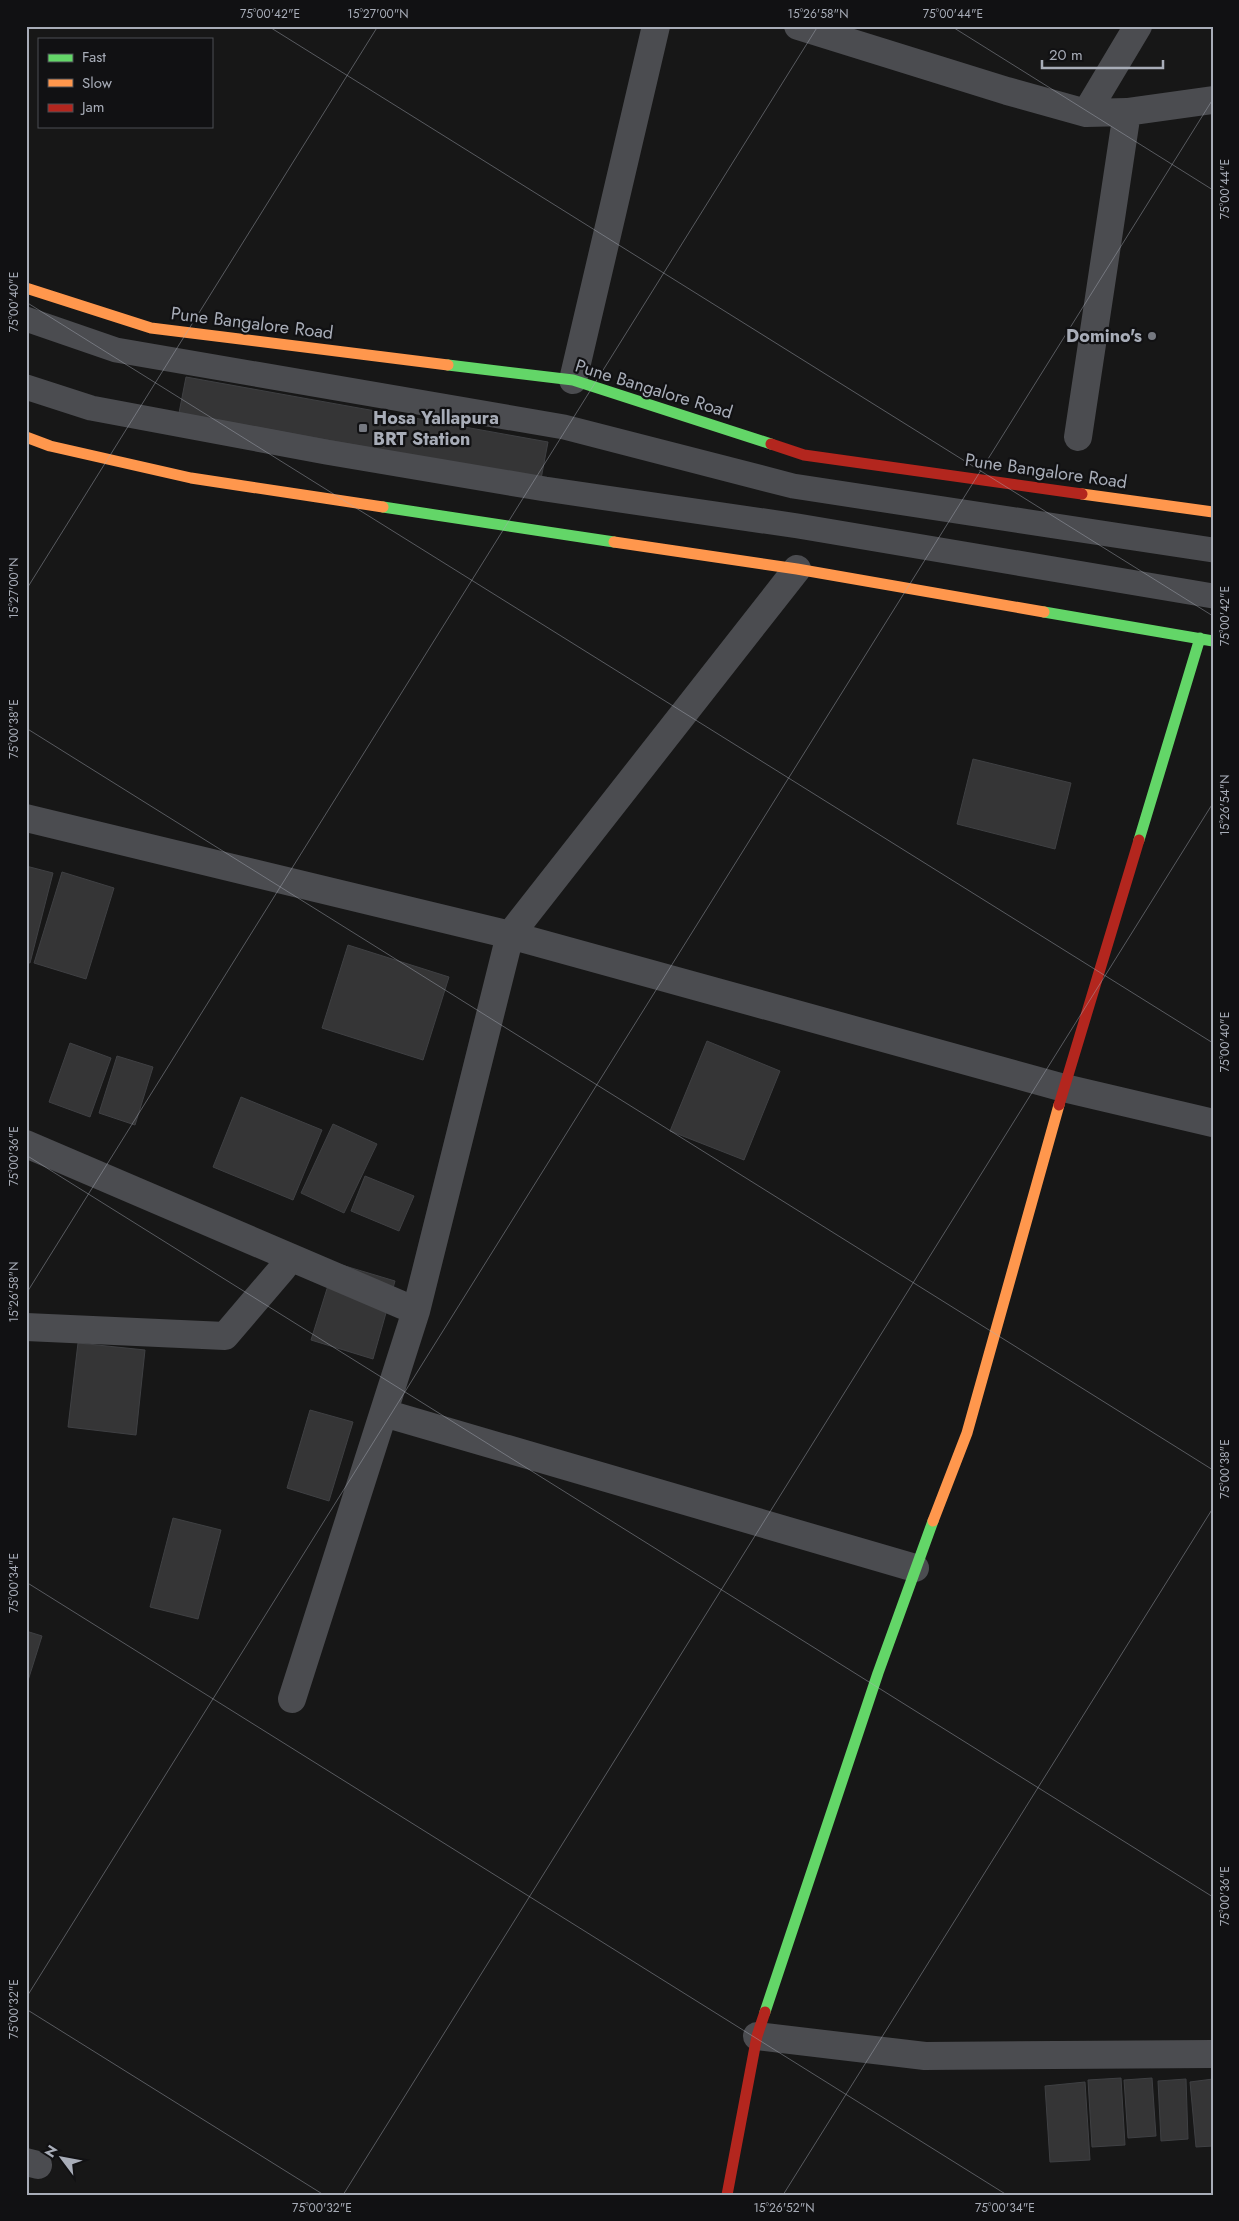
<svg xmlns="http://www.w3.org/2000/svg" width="1239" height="2221" font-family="Jost,sans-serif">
<rect width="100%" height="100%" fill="#171717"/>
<path fill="#353536" stroke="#3f4043" d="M186 377 548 442 541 479 179 413Z
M973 759 1071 783 1055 849 957 824Z
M26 866 53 873 30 963 26 962Z
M62 872 114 888 86 979 34 963Z
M348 945 449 977 423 1060 322 1028Z
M707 1041 780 1071 744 1160 670 1131Z
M70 1043 111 1058 90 1117 49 1102Z
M117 1056 153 1067 135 1125 99 1113Z
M241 1097 322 1130 293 1200 213 1167Z
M333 1124 377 1144 344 1213 301 1193Z
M365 1176 414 1196 399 1231 351 1211Z
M335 1263 395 1281 373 1359 311 1340Z
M78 1343 145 1350 136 1435 68 1427Z
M310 1410 353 1422 329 1501 287 1488Z
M173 1518 221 1530 198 1619 150 1607Z
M26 1631 42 1636 26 1687Z
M1121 2078 1125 2145 1092 2147 1088 2080Z
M1152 2078 1156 2136 1128 2138 1124 2080Z
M1186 2079 1188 2139 1161 2141 1158 2081Z
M1213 2079V2146L1196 2147 1190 2082Z
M1085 2082 1090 2160 1050 2162 1045 2086Z"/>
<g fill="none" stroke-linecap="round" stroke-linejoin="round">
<path stroke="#4b4c50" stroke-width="25" d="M26 319 116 350 564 427 793 486 1213 550
M26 387 91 408 326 452 545 489 798 526 1213 596"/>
<path stroke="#4b4c50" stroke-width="28" d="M798 26 1007 91 1086 113 1127 112 1213 100
M1086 113 1138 26
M573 380 656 26
M1078 437 1127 112
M26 818 510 935 1064 1088 1213 1123
M26 1144 416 1311
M26 1327 225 1336 283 1268
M384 1413 915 1568
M292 1699 416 1311 510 935 797 569
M757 2036 925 2056 1213 2054
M26 2162 38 2165"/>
<path stroke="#63d668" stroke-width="11" d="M448 365 573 380 771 444
M383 507 614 542
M1044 612 1213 641
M1139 840 1200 638
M765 2012 878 1673 933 1521"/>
<path stroke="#ff974d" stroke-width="11" d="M26 288 151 328 448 365
M26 437 50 446 191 478 383 507
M1082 494 1213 512
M614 542 797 569 1044 612
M933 1521 967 1433 1059 1105"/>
<path stroke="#b3261e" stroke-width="11" d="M771 444 804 455 1082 494
M1059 1105 1139 840
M727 2195 757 2036 765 2012"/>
</g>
<path fill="none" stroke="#a8adb8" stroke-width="1" stroke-opacity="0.45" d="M268 26 1213 616M951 26 1213 190M26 302 1213 1043M26 590 378 26M26 728 1213 1470M26 1155 1213 1897M26 1294 818 26M26 1582 1007 2195M26 1998 1213 99M26 2009 324 2195M343 2195 1213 803M783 2195 1213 1508"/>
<g fill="#757880" stroke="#111113" stroke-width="2">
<circle cx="1152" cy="336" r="5"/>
<rect x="358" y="423" width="10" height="10" rx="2.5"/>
</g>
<g text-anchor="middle" stroke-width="4.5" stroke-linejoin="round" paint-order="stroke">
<g font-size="18" fill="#a8adb8" stroke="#111113">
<text transform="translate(252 323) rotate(7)" y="6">Pune Bangalore Road</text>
<text transform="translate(654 389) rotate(17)" y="6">Pune Bangalore Road</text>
<text transform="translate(1046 471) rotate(8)" y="6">Pune Bangalore Road</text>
</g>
<g font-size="18" font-weight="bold" fill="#a8adb8" stroke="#111113" text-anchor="end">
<text x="1142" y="342">Domino's</text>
<text x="373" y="424" text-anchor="start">Hosa Yallapura<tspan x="373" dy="21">BRT Station</tspan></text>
</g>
</g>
<rect width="1239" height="2221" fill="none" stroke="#111113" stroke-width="55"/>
<rect x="38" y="38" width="175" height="90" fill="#111113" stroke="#4d4f55"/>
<rect x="48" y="54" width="25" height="8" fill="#63d668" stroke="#4d4f55"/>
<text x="82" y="62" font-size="15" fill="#a8adb8">Fast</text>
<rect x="48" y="79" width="25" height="8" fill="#ff974d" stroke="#4d4f55"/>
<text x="82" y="88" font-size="15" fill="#a8adb8">Slow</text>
<rect x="48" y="104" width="25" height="8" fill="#b3261e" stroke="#4d4f55"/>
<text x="82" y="112" font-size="15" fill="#a8adb8">Jam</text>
<g transform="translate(62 2158) rotate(302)" stroke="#111113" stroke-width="4" paint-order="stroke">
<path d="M0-4L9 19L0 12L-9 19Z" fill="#a8adb8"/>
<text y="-8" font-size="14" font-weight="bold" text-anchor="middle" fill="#a8adb8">N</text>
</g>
<path d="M1042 60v8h121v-8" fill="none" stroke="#a8adb8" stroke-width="2.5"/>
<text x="1049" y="60" font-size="15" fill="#a8adb8" stroke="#111113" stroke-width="4" paint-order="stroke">20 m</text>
<rect x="28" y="28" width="1184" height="2166" fill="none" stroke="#a8adb8" stroke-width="2"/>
<g font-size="12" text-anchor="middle" fill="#a8adb8">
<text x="270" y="18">75°00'42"E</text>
<text x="378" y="18">15°27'00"N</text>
<text x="818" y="18">15°26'58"N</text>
<text x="953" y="18">75°00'44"E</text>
<text transform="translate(1225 189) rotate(-90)" y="4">75°00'44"E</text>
<text transform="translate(14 302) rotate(-90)" y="4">75°00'40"E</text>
<text transform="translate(14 588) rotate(-90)" y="4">15°27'00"N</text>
<text transform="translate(1225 616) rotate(-90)" y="4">75°00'42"E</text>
<text transform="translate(14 729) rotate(-90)" y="4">75°00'38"E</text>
<text transform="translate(1225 805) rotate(-90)" y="4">15°26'54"N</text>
<text transform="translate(1225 1042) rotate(-90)" y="4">75°00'40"E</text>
<text transform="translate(14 1156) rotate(-90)" y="4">75°00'36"E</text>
<text transform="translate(14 1292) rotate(-90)" y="4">15°26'58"N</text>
<text transform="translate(1225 1469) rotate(-90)" y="4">75°00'38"E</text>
<text transform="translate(14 1583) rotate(-90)" y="4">75°00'34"E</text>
<text transform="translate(1225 1896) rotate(-90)" y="4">75°00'36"E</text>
<text transform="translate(14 2009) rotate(-90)" y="4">75°00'32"E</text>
<text x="322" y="2212">75°00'32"E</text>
<text x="784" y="2212">15°26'52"N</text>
<text x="1005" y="2212">75°00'34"E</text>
</g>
</svg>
